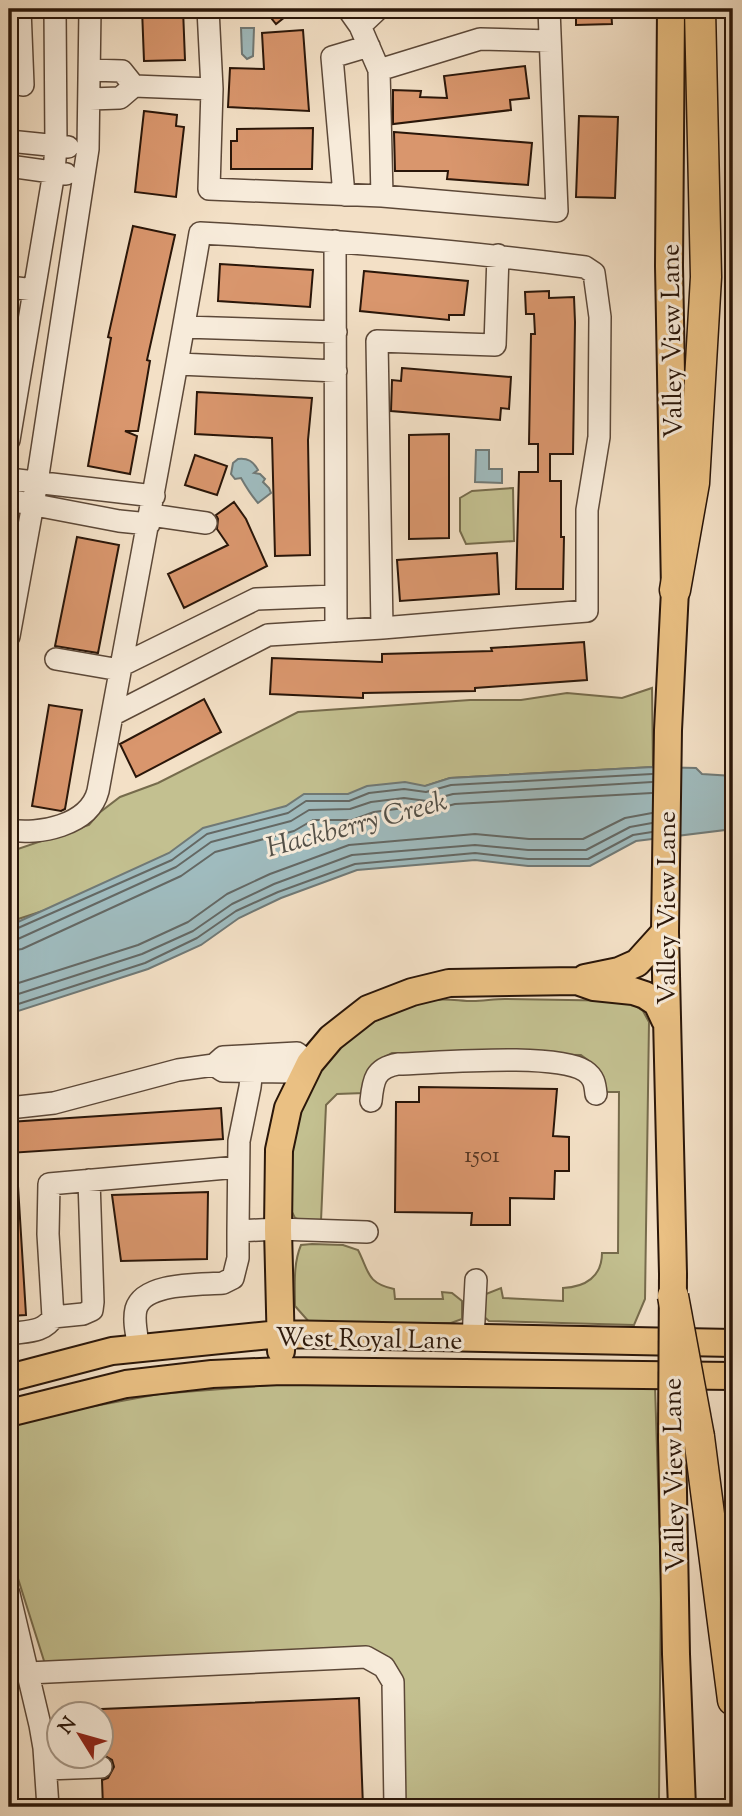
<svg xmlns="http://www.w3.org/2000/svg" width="742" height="1816" font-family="'Sorts Mill Goudy',serif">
<rect width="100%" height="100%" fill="#f3e0c6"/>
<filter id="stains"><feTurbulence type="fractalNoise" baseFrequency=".00286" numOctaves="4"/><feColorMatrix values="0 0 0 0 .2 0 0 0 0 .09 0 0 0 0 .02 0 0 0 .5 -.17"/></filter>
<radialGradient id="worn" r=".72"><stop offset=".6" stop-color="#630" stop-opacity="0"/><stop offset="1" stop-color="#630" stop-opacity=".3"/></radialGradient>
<path fill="#c3c090" stroke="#766b4c" stroke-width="2" d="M513 488 514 541 466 544 460 531V498L472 491Z
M652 688 653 767 450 778 9 922V849L15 850 89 825 99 813 120 797 158 783 298 712 470 700H521L567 693 622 698Z
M505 999 628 1001 643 1011 649 1022 645 1299 634 1325 489 1321 482 1315 486 1294 501 1288 503 1298 563 1301V1288C585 1287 602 1277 602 1253H618L619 1092H604C603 1073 597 1066 581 1055L392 1053 374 1063 364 1093 337 1094 326 1105 321 1221H302L295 1218 292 1212C292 1184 289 1154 295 1126 309 1062 370 1008 435 1000 447 998 460 1001 473 1001 483 1001 494 999 505 999Z
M312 1244 343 1245 358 1250C369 1271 366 1283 394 1289L395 1299H443L442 1292 452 1293 462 1301V1319L451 1323H310L295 1306C295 1285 293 1264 301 1245Z
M283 1384 655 1386 661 1578 659 1798 655 1807H401L378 1652 45 1664 9 1550V1425L46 1415 159 1394Z"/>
<path fill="#9fbbbe" stroke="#707976" stroke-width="2" d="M241 28H254L253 56 247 59 242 54Z
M476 450H489V469H502V483L475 482Z
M238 459C248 458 253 461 258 470L254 473 260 474 265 479 263 482 269 488 271 493 258 503C251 495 246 487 241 478L235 479 231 474 233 463Z
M653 767 696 768 702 774 733 776V829L636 841 590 866H528L475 860 357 870 281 898 239 918 201 945 148 969 9 1014V926L169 853 203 828 286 806 304 794H348L367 786 405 782 425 786 450 778Z"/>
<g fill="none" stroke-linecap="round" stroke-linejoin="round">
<path stroke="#646864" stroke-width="2" d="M9 932 172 860 207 834 288 813 306 801H349L369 793 404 789 426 792 451 785 652 774
M9 941 18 939 176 867 211 842 291 821 309 810 350 809 371 802 404 798 427 801 453 794 652 782
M9 951 22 949 181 876 215 852 294 831 313 820H352L374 812 404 808 429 811 455 804 652 793
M9 986 138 945 188 922 227 894 270 874 349 845 475 834 529 839H583L625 818 652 813
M9 997 142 954 193 931 232 904 274 884 352 855 475 845 528 850H586L630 827 652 823
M9 1007 145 963 197 938 236 911 278 892 355 864 475 853 528 859H588L633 835 652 832"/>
</g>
<path fill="#d9966d" stroke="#2a1609" stroke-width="2" d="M142 9H183L185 60 144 61Z
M264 9H295L276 24Z
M576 9H611L612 24 576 25Z
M303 30 309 111 228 107 230 68 264 69 262 33Z
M525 66 529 98 510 100 511 110 393 124V90L421 91 420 97 447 98 444 76Z
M144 111 177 115 176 126 184 127 176 197 135 192Z
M579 116 618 117 615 198 576 197Z
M313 128 312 169H231V141H237V129Z
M394 132 532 143 528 185 447 179 448 171H395Z
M133 226 175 235 147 360 150 361 138 431H125L137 436 130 474 88 466 111 338 108 337Z
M220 264 313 270 310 307 218 301Z
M364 271 468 281 464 315H449V320L360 311Z
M549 291V298L574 297 575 322 573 454H550V481H561V537H564L563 589H516L519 472H538V444H529L531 334H535L534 314H526L525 292Z
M402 368 511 377 509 409 501 408 500 420 391 411 392 380 401 381Z
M197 392 312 398 308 440 310 555 275 556 272 438 195 434Z
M449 434V538L409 539V435Z
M195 455 227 466 217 495 185 485Z
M234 502 246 519 267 566 184 608 168 574 228 545 217 529 218 519 216 515Z
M77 537 119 545 98 653 55 646Z
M497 553 499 594 400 601 397 560Z
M584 642 587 680 475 688V691L363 693V698L270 694 272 658 382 662V654L492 651 491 648Z
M204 699 221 732 136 777 120 744Z
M49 705 82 710 65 809 61 811 32 806Z
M419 1087 557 1089 553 1136 569 1137V1171H555L554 1199 510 1198V1225H471L472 1213 395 1212 396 1102H419Z
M221 1108 223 1139 9 1153V1122Z
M9 1170H17L26 1315 9 1316Z
M208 1192 207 1259 121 1261 112 1195Z
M359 1698 363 1807H103L102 1780 108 1778 114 1767 112 1760 102 1754V1709Z"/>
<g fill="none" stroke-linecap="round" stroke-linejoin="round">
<defs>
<path id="minor" d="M20 9 23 85
M208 9 212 89 209 189 382 196 557 211 549 9
M348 9 360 26 378 9
M360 26 379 70 382 196
M90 70 122 71 134 86
M379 70 480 39 550 41
M90 99 120 98 134 86 212 89
M9 141 68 147
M9 166 66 174
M344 195 332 57 369 46
M335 241 336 631
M9 287 34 290
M184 327 336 332
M179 364 336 371
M9 440 54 172 56 146 55 9
M9 479 154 496
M9 500 119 521 149 524
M151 515 206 523
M382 628 377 341 495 345 498 255
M9 636 37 482 88 149 90 9
M56 659 114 669 256 599 335 596
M9 830C38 835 89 826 98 791 132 605 168 420 200 233 329 240 457 250 585 267L594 273 600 317 599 437 587 510V611L382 628 268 635 112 715
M253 1059 250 1087 239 1141 238 1231 278 1229 367 1232
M371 1101C373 1080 375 1068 398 1064 437 1063 556 1052 585 1071 594 1077 595 1084 596 1094
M9 1108 54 1103 178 1070 214 1065 223 1057 297 1053 310 1063 291 1072 223 1071 214 1065
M53 1317 83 1314 92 1310 93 1302 89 1180
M9 1334C26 1331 44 1333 53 1317L48 1234 49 1184 238 1167
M473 1339 476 1280
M139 1348C137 1336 133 1321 136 1309 144 1282 200 1285 223 1283L233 1278 238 1258V1231
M9 1594 40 1725 44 1748 48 1807
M28 1673 366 1657 384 1667 393 1682 395 1807
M46 1769 101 1767"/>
<path id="major" d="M671 9 669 266 675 590 668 730 665 932 673 1274
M585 978 619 971 637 963 665 932
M281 1351 278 1229 279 1150 288 1108 310 1063 331 1038 368 1009 412 992 449 983 577 981 594 987 633 991 645 995 657 1003 665 1020
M9 1378 112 1351 280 1334 733 1343
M9 1413 126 1384 212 1374 282 1371 733 1376
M672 1438 676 1654 682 1807"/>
<path id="highway" d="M675 590 694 483 706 277 700 9
M699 1437 733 1700"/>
</defs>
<use href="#minor" stroke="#5c4838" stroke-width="24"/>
<use href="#major" stroke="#2a1609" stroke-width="30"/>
<use href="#highway" stroke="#2a1609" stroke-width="33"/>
<use href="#minor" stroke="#f7ebda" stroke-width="21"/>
<use href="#major" stroke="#eac083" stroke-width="26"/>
<use href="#highway" stroke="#eac083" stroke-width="30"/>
<defs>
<path id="major-bridge" d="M672 1438 673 1274"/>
<path id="highway-bridge" d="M673 1296 699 1437"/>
</defs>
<use href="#major-bridge" stroke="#2a1609" stroke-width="30" stroke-linecap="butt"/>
<use href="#highway-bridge" stroke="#2a1609" stroke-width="33" stroke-linecap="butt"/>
<use href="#major-bridge" stroke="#eac083" stroke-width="26"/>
<use href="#highway-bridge" stroke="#eac083" stroke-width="30"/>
</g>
<g text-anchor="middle" stroke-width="6" stroke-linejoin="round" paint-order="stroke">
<g font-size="23" fill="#563622">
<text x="482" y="1162">1501</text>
</g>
<g font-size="26" fill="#2a1609" stroke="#f7ebda">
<text transform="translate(671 341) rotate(-91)" y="9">Valley View Lane</text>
<text transform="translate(666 908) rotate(-90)" y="9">Valley View Lane</text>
<text transform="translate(369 1338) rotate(1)" y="9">West Royal Lane</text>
<text transform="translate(673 1475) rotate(-91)" y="9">Valley View Lane</text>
</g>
<g font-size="28" font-style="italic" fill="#535048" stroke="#f7ebda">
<text transform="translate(356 823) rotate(-15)" y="10">Hackberry Creek</text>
</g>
</g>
<rect width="742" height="1816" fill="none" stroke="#f3e0c6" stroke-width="35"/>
<rect x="10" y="10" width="721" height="1795" fill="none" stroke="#2a1609" stroke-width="3.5"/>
<rect x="18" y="18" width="707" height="1781" fill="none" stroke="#2a1609" stroke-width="2"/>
<g transform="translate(80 1735) rotate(307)"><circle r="33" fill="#f7ebda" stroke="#a59686" stroke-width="2"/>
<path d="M0-5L12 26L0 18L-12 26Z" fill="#8f2418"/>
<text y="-10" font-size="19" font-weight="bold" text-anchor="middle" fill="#2a1609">N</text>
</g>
<rect width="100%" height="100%" filter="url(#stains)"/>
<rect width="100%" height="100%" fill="url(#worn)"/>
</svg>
